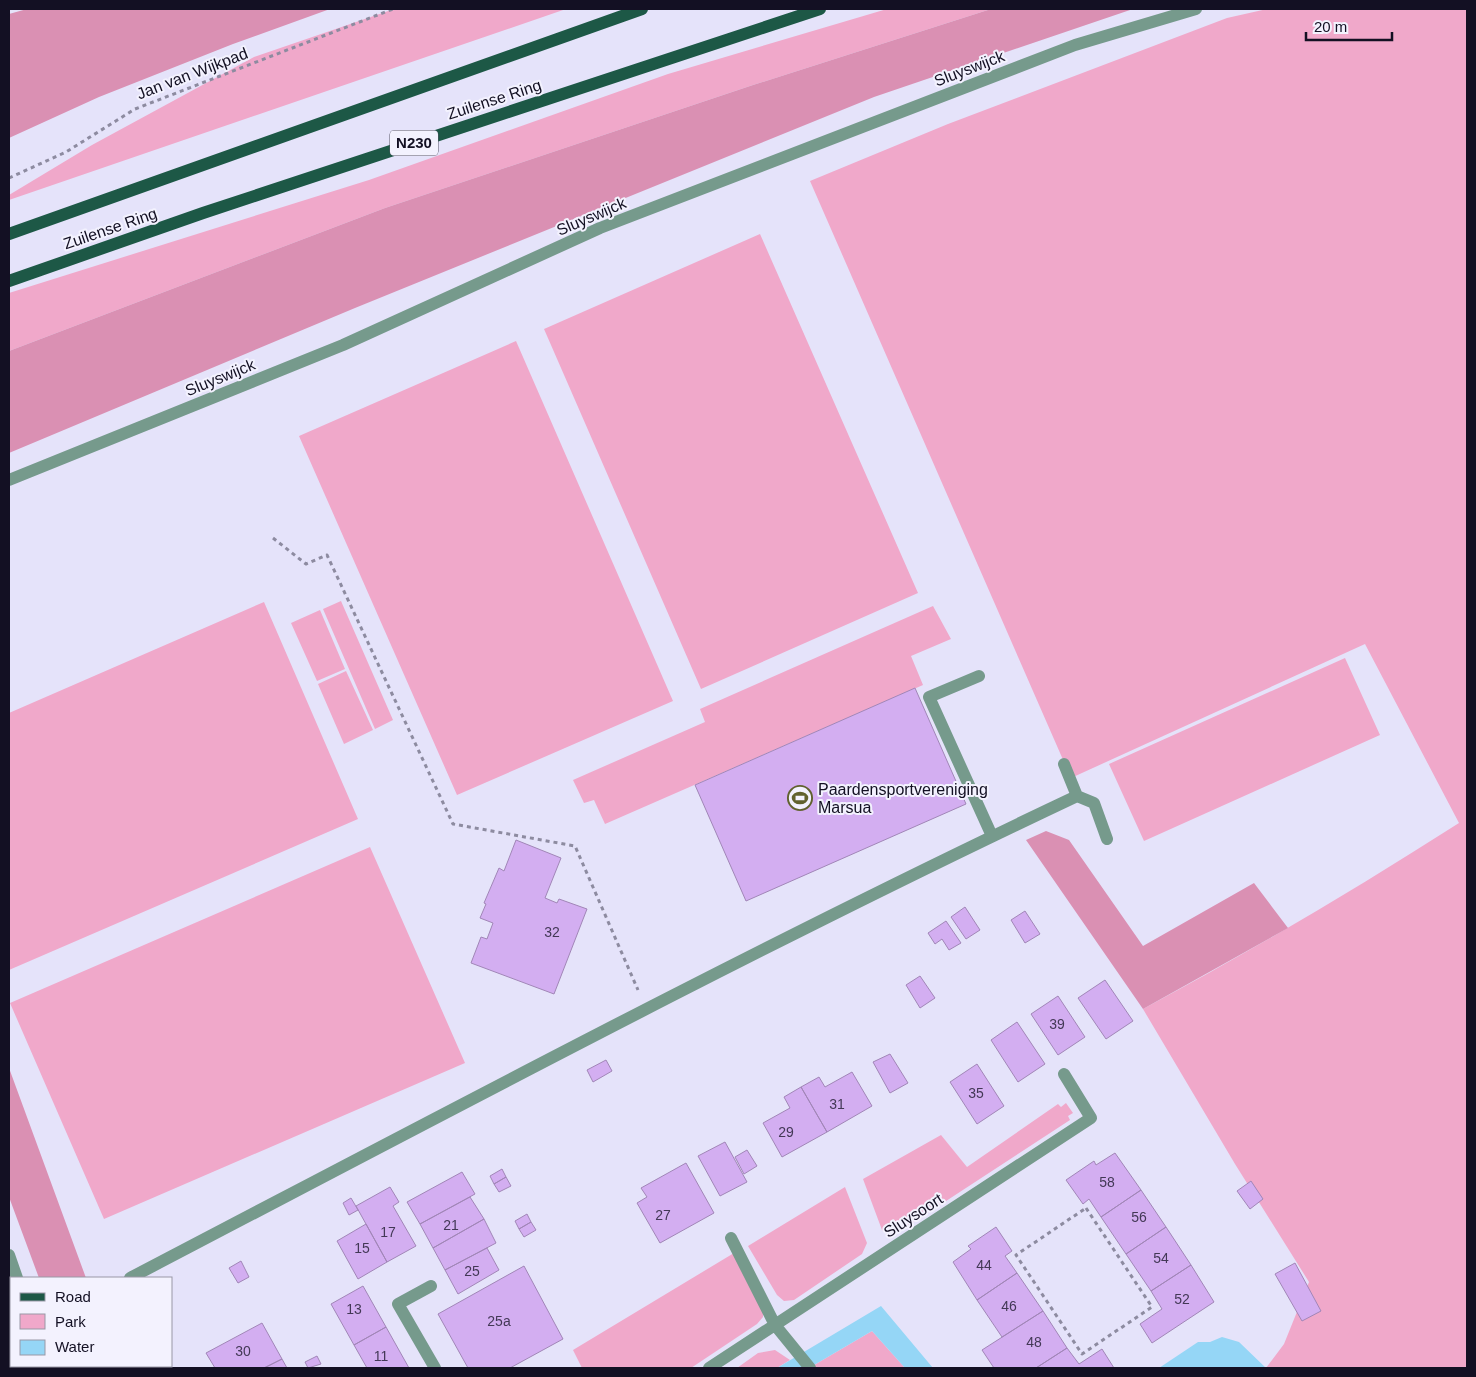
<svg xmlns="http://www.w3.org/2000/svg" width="1476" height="1377" font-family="Arial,sans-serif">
<rect width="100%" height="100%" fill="#e5e3fa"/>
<path fill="#f0a8ca" d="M394 9H566L9 200V195L92 145 254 57Z
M887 9H991L753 85 385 208 9 351V293L369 180 668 74Z
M1267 9H1467V1368H1266L1284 1344 1309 1282 1235 1164 1143 1009C1251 951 1356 889 1459 823L1365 644 1071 778 810 181 948 124 1227 18Z
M760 234 918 593 701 689 544 329Z
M516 341 673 701 457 795 299 436Z
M341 601 393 720 375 729 323 609Z
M264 602 358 819 9 970V713Z
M933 606 951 639 911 656 923 685 605 824 594 800 584 803 573 780 705 722 700 709Z
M320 610 345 669 317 681 291 623Z
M1345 658 1380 735 1144 841 1109 764Z
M346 671 373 730 344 744 318 684Z
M370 847 465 1063 104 1219 10 1003Z
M1066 1103 1073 1113 1068 1116 1070 1120 894 1235 887 1234 882 1230 863 1179 941 1135 967 1167 1058 1104 1061 1107Z
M845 1187 867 1243 862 1254 794 1300 784 1301 777 1295 748 1246Z
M734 1253 763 1309V1317L757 1324 691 1368H582L573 1350Z
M872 1331 905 1368H809Z
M775 1350 790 1360 777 1368H737L758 1353Z"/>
<path fill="#da90b3" d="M27 9H330L233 44 99 97 9 138V14Z
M991 9H1133L874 97 355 308 9 453V351L385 208 753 85Z
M1046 831 1069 840 1143 946 1254 883 1288 928 1143 1009 1026 840Z
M9 1068 86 1278H39L9 1197Z"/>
<path fill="#95d6f6" d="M881 1306 933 1368H905L872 1331 809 1368H777Z
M1222 1337 1239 1342 1266 1368H1159L1198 1342H1210Z"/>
<path fill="#d3aef1" stroke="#a186b7" d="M915 688 966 804 746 901 695 785Z
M516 840 561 858 545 898 557 903 559 899 587 909 554 994 471 963 481 937 487 939 493 923 480 918 486 904 484 903 499 868 504 871Z
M965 907 980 930 966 939 951 917Z
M1025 911 1040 934 1025 943 1011 920Z
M946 921 961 943 949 950 942 939 935 944 928 933Z
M920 976 935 998 920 1008 906 985Z
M1105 980 1133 1021 1106 1039 1078 998Z
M1058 996 1085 1037 1058 1055 1031 1014Z
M1017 1022 1045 1064 1018 1082 991 1040Z
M890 1054 908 1083 890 1093 873 1062Z
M606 1060 612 1071 593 1082 587 1070Z
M977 1064 1004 1106 977 1124 950 1082Z
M852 1072 872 1106 827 1132 801 1087 819 1077 825 1087Z
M801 1087 827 1132 782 1157 763 1123 790 1108 784 1097Z
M725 1142 747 1182 720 1196 698 1156Z
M747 1150 757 1166 744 1174 735 1157Z
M1115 1153 1141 1190 1101 1217 1089 1199 1083 1204 1066 1180 1094 1161 1096 1165Z
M686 1163 714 1213 660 1243 637 1203 647 1197 641 1188Z
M502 1169 506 1177 494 1184 490 1176Z
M462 1172 475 1194 420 1224 407 1202Z
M506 1177 511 1186 499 1192 494 1184Z
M1251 1181 1263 1199 1250 1209 1237 1191Z
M390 1187 399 1202 393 1206 416 1246 387 1262 356 1206Z
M1141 1190 1166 1227 1126 1254 1101 1217Z
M470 1197 484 1219 433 1248 420 1224Z
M351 1198 358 1210 349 1215 343 1203Z
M527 1214 531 1222 519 1229 515 1221Z
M484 1219 496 1243 445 1270 433 1248Z
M531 1222 536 1230 524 1237 519 1229Z
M366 1224 387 1262 358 1279 337 1241Z
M996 1227 1012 1251 1005 1256 1017 1273 977 1300 953 1262 971 1249 968 1246Z
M1166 1227 1191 1265 1151 1291 1126 1254Z
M487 1248 499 1270 458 1294 445 1270Z
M241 1261 249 1277 238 1283 229 1268Z
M1295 1263 1321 1311 1302 1321 1275 1274Z
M1191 1265 1214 1302 1152 1343 1140 1324 1162 1309 1151 1291Z
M524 1266 563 1339 510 1368H468L438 1314Z
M1017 1273 1043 1311 1002 1337 977 1300Z
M363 1286 386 1327 354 1345 331 1304Z
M1043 1311 1067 1348 1036 1368H994L982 1350Z
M262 1323 282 1359 264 1368H215L206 1353Z
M386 1327 409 1368H367L354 1345Z
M1067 1348 1079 1364 1102 1349 1114 1368H1036Z
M317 1356 321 1364 308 1368 305 1362Z
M282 1359 287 1368H264Z"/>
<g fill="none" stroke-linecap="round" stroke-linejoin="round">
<path stroke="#8d8ba0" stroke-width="3" stroke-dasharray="4 4" stroke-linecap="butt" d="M9 178 66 152 135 109 393 9
M273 538 306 564 327 555 453 824 575 846 638 990
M1086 1208 1152 1307 1082 1354 1016 1255Z"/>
<path stroke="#769a8c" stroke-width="12" d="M9 480 343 345 600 228 1075 45 1196 9
M979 676 929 697 992 836
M1064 764 1077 796
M731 1238 775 1325 810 1368
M9 1255 17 1278
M130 1278C444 1114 757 947 1077 796L1094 803 1107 839
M431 1286 398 1304 435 1368
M51 1366 52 1368
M709 1368 1091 1118 1064 1074"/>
<path stroke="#1d5846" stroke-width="12" d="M9 234 642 9
M9 281 203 213 820 9"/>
</g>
<defs>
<symbol id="stadium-ring" viewBox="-11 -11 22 22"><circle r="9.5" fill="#f3f2fe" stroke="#61612e" stroke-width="1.5"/><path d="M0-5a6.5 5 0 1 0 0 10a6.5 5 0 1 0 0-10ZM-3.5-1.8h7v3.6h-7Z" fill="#61612e"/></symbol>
</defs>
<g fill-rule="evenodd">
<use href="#stadium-ring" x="786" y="784" width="28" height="28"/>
</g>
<g text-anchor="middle" stroke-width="4" stroke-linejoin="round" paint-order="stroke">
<g font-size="14" fill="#433856">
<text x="552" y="937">32</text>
<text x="1057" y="1029">39</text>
<text x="976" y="1098">35</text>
<text x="837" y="1109">31</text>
<text x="786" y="1137">29</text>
<text x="1107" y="1187">58</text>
<text x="663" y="1220">27</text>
<text x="1139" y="1222">56</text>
<text x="451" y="1230">21</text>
<text x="388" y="1237">17</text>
<text x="362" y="1253">15</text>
<text x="1161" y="1263">54</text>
<text x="984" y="1270">44</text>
<text x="472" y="1276">25</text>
<text x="1182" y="1304">52</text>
<text x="1009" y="1311">46</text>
<text x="354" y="1314">13</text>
<text x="499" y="1326">25a</text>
<text x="1034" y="1347">48</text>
<text x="243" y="1356">30</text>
<text x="381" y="1361">11</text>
</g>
<rect fill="#f3f2fe" stroke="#565465" stroke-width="1" x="390" y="130.5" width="48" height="25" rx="4"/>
<g font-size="15" font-weight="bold" fill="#131023">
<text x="414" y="148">N230</text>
</g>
<g font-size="16" fill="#131023" stroke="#f3f2fe">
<text transform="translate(969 68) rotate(-21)" y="6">Sluyswijck</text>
<text transform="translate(192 73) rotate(-21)" y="6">Jan van Wijkpad</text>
<text transform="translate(494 99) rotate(-18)" y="6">Zuilense Ring</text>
<text transform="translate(591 216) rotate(-23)" y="6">Sluyswijck</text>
<text transform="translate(110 228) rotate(-19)" y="6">Zuilense Ring</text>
<text transform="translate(220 377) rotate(-22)" y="6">Sluyswijck</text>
<text transform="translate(913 1215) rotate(-33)" y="6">Sluysoort</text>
</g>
<g font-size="16" fill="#131023" stroke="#f3f2fe" text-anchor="start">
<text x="818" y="795">Paardensportvereniging<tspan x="818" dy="18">Marsua</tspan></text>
</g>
</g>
<rect width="1476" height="1377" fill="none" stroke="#131023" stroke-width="20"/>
<rect x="10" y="1277" width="162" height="90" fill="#f3f2fe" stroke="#9998a6"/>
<rect x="20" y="1293" width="25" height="8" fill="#1d5846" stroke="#9998a6"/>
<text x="55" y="1302" font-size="15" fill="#131023">Road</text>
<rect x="20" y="1314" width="25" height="15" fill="#f0a8ca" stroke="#9998a6"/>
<text x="55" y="1327" font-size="15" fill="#131023">Park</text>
<rect x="20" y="1340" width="25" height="15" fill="#95d6f6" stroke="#9998a6"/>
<text x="55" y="1352" font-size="15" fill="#131023">Water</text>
<path d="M1306 32v8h86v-8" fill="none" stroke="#131023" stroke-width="2.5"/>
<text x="1314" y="32" font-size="15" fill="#131023" stroke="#f3f2fe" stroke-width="4" paint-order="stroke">20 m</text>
</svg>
